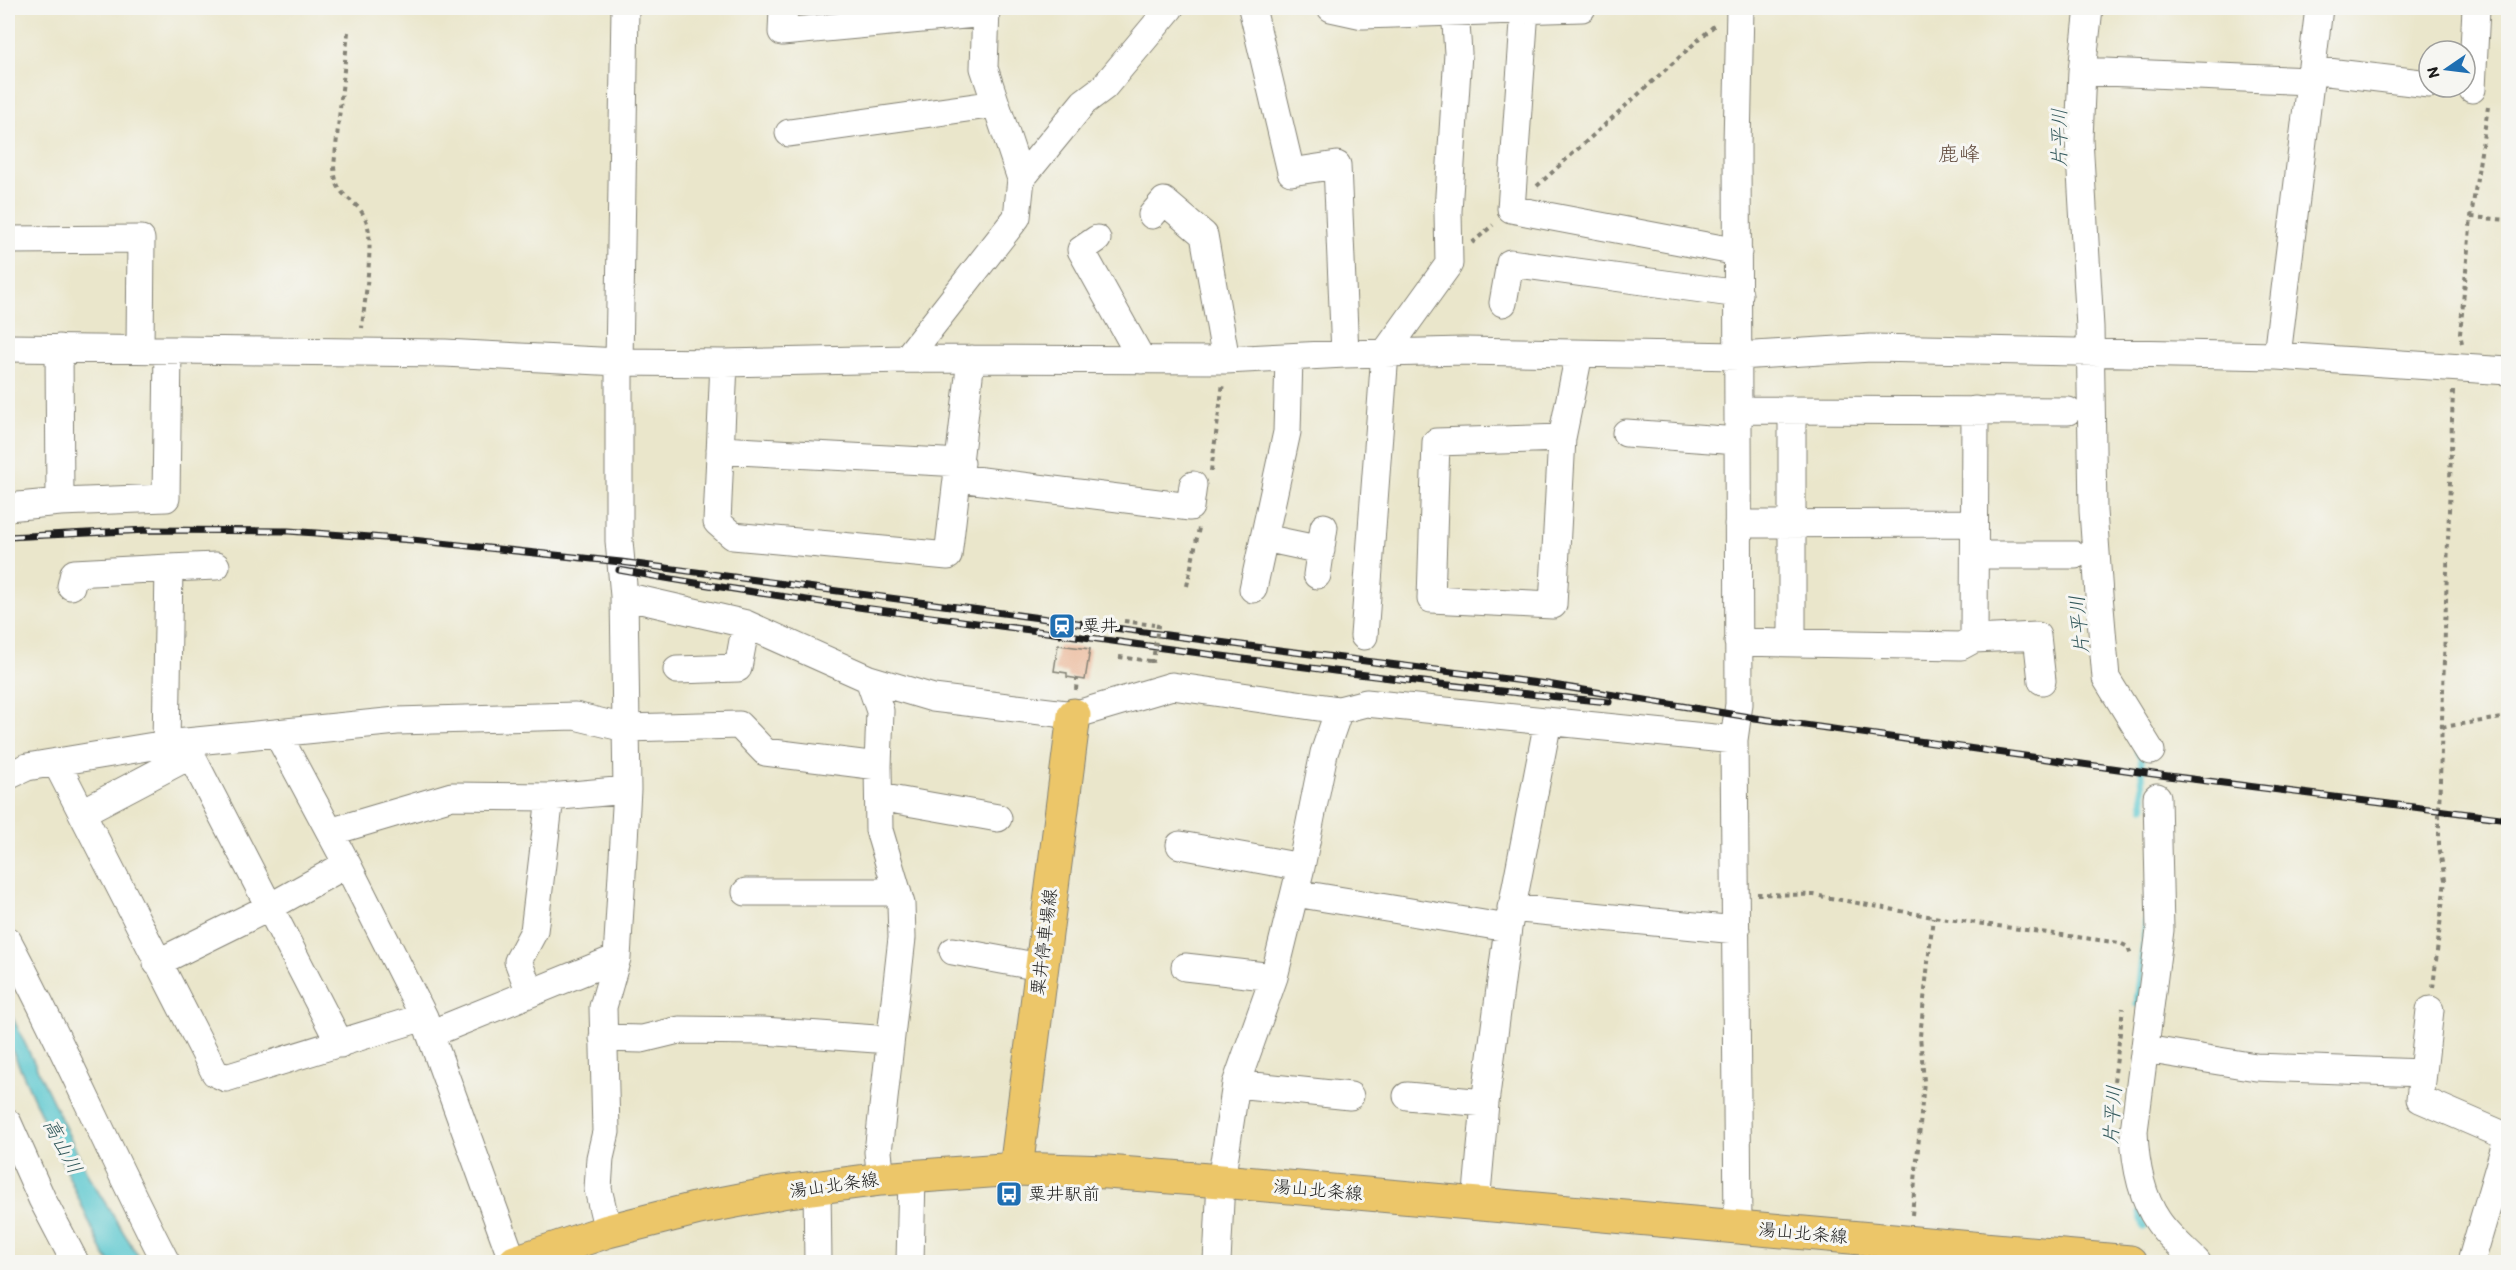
<svg xmlns="http://www.w3.org/2000/svg" width="2516" height="1270" font-family="Itim,'Klee One',sans-serif">
<rect width="100%" height="100%" fill="#f6f6f2"/>
<filter id="ink" filterUnits="userSpaceOnUse"><feTurbulence type="fractalNoise" baseFrequency=".0167" numOctaves="2"/><feDisplacementMap in="SourceGraphic" scale="12" xChannelSelector="R" yChannelSelector="G"/><feConvolveMatrix kernelMatrix="1 2 1 2 8 2 1 2 1" color-interpolation-filters="sRGB"/></filter>
<filter id="wash" filterUnits="userSpaceOnUse"><feTurbulence type="fractalNoise" baseFrequency=".008" numOctaves="4" result="noise"/><feDisplacementMap in="SourceGraphic" scale="24" xChannelSelector="R" yChannelSelector="G"/><feGaussianBlur stdDeviation="1.35" result="paint"/><feColorMatrix in="noise" values="0 0 0 0 0 0 0 0 0 0 0 0 0 0 0 0 0 1.4 0 .05"/><feComposite in="paint" operator="in"/></filter>
<g filter="url(#wash)">
<rect width="100%" height="100%" fill="#eae6cb"/>
<path fill="#5bc8cf" stroke="#3c7276" stroke-width="1.5" d="M8 1008 89 1177 142 1262H110L104 1255 8 1041Z"/>
<g fill="none" stroke-linecap="round" stroke-linejoin="round">
<path stroke="#5bc8cf" stroke-width="7" d="M2138 752 2141 757 2144 807
M2137 1004 2147 913
M2140 1213 2144 1227"/>
</g>
<g id="blocks">
<path fill="#e8a67f" d="M1058 645 1090 649 1085 680 1067 677V673L1054 671Z"/>
</g>
</g>
<g filter="url(#ink)">
<use href="#blocks" fill-opacity="0" stroke="#838174" stroke-width="1.5"/>
<g fill="none" stroke-linecap="round" stroke-linejoin="round">
<defs>
<path id="minor" d="M783 8 782 32 986 13
M1252 8 1291 172 1337 165 1345 354
M1331 8 1363 15 1582 8
M2089 8 2082 71 2079 139 2090 327 2093 511 2099 595 2106 678 2151 751
M1525 9 1511 209 1738 252
M2311 70 2429 84
M2082 71 2310 81
M2472 89 2476 8
M789 133 996 104
M1021 179 1084 102 1104 87 1170 8
M1152 215 1164 201 1204 235 1226 360
M1097 239 1081 250 1142 360
M8 240 141 239 140 348
M1503 303 1510 263 1739 294
M8 348 445 353 619 362 724 363 906 359 1226 360 1345 354 1463 351 1739 356 1871 348 2277 356 2508 371
M59 348 60 502
M2277 356 2319 8
M1289 357 1287 432 1264 538 1321 550
M906 359 1017 217 1021 179 984 68 986 8
M724 363 717 522 733 536 948 556 971 359
M1738 410 2068 411
M1626 433 1738 441
M1562 438 1436 442 1431 599 1553 605 1562 438 1579 354
M720 450 961 463
M959 478 1190 507 1193 485
M8 507 60 502 166 498 168 350
M1738 524 1974 523
M1975 555H2075
M169 568 216 566
M1317 575 1324 527
M71 586 74 573 169 568 166 744
M1253 589 1264 538
M624 596 746 624 869 679 933 698 1074 715 1172 686 1339 710 1366 703 1734 740
M1364 636 1385 353 1449 264 1448 211 1458 53 1455 10
M1974 639 2037 636 2042 681
M1738 642 1961 646 1974 639 1975 410
M1792 642V410
M677 670 738 668 746 624
M869 679 880 711 878 766 879 830 901 904 902 938 878 1152 881 1179
M277 733 347 864 424 1017 513 1262
M56 762 215 1073 226 1078 424 1017
M8 776 27 767 166 744 397 721 575 716 625 728 739 725 765 752 878 766
M879 797 998 818
M2157 797 2160 930 2134 1131C2135 1161 2140 1195 2158 1221 2168 1236 2184 1249 2197 1262
M83 812 191 755 340 1044
M330 832 452 796 550 797 627 790
M1180 845 1301 867
M746 892H897
M1295 893 1508 928
M1511 908 1736 930
M8 941C64 1046 111 1157 166 1262
M953 951 1040 967
M157 963 268 908 347 864
M1185 967 1274 977
M530 993 518 961 534 931 550 797
M2430 1010 2420 1099 2508 1137
M430 1034 617 958
M603 1038 642 1039 679 1030 763 1031 890 1040
M2145 1049 2256 1067 2423 1073
M1236 1084 1350 1096
M1407 1096 1485 1103
M8 1123 42 1199 75 1262
M817 1187 818 1262
M1476 1204 1485 1103 1508 928 1548 721
M1738 1227 1734 740 1739 704 1737 144 1740 8
M608 1231 598 1189 600 1158 606 1132 603 1007 617 958 627 790 624 596 619 541V362L625 8
M910 1262 912 1176
M1217 1262 1221 1181 1236 1084 1274 977 1301 867 1324 753 1339 710
M2471 1262 2508 1136"/>
<path id="major" d="M1016 1169 1074 715
M515 1262 608 1231 699 1208 782 1192 881 1179 1016 1169 1107 1172 1221 1181 2130 1262"/>
</defs>
<use href="#minor" stroke="#838174" stroke-width="29"/>
<use href="#major" stroke="#838174" stroke-width="35"/>
<path stroke="#838174" stroke-width="4" stroke-dasharray="4.5 4.5" stroke-linecap="butt" d="M348 32 334 166C336 203 355 194 366 220 375 241 364 303 362 328
M1537 186 1716 24
M2471 217 2508 220
M1472 243 1493 225
M2462 343 2460 334 2471 217 2488 107
M1211 471 1223 383
M1187 586 1199 528
M1124 621 1154 625
M1119 657 1150 661
M1076 690 1077 679
M2442 727 2508 717
M1757 894 1814 895 1933 917 2120 943 2128 947 2131 956
M2433 988 2445 880 2439 845V810L2453 391
M2113 1090 2123 1008
M1912 1215 1924 1081 1920 1036 1933 917"/>
<use href="#minor" stroke="#fff" stroke-width="27"/>
<use href="#major" stroke="#ecc669" stroke-width="33"/>
<defs>
<path id="rail" d="M8 537 147 530 288 531 412 540 621 562 1279 650 1547 684 1755 718 2168 776 2508 819
M619 570C776 598 934 617 1091 638 1264 662 1436 686 1609 702"/>
</defs>
<use href="#rail" stroke="#1c1c1c" stroke-width="7"/>
<use href="#rail" stroke="#f6f6f2" stroke-width="4.5" stroke-dasharray="14" stroke-linecap="butt"/>
<path stroke="#838174" stroke-width="4" stroke-dasharray="4.5 4.5" stroke-linecap="butt" d="M1150 661H1153L1158 626 1154 625"/>
</g>
</g>
<defs>
<symbol id="station-square" viewBox="-11 -11 22 22"><rect x="-9" y="-9" width="18" height="18" rx="4" fill="#1f6fb2" stroke="#f6f6f2"/><path d="M-3-6H3Q5-6 5-4V2Q5 4 3 4L4.5 6H3L1.5 4h-3L-3 6H-4.5L-3 4Q-5 4-5 2V-4Q-5-6-3-6ZM-3.5-4v3h7v-3ZM-3.5 1v1.5H-2V1ZM2 1v1.5H3.5V1Z" fill="#fff"/></symbol>
<symbol id="bus-square" viewBox="-11 -11 22 22"><rect x="-9" y="-9" width="18" height="18" rx="4" fill="#1f6fb2" stroke="#f6f6f2"/><path d="M-5-6H5V4H4V6H2V4H-2V6H-4V4H-5ZM-3.5-4V0h7V-4ZM-3.5 1.2v1.5H-2V1.2ZM2 1.2v1.5H3.5V1.2Z" fill="#fff"/></symbol>
</defs>
<g fill-rule="evenodd">
<use href="#station-square" x="1047" y="611" width="30" height="30"/>
<use href="#bus-square" x="994" y="1179" width="30" height="30"/>
</g>
<g text-anchor="middle" stroke-width="6" stroke-linejoin="round" paint-order="stroke">
<g font-size="18" fill="#1c1c1c" stroke="#f6f6f2" text-anchor="start">
<text x="1082" y="632">粟井</text>
<text x="1028" y="1200">粟井駅前</text>
</g>
<g font-size="18" fill="#1c1c1c" stroke="#f6f6f2">
<text transform="translate(1044 942) rotate(-83)" y="6">粟井停車場線</text>
<text transform="translate(834 1185) rotate(-8)" y="6">湯山北条線</text>
<text transform="translate(1318 1190) rotate(5)" y="6">湯山北条線</text>
<text transform="translate(1803 1233) rotate(5)" y="6">湯山北条線</text>
</g>
<g font-size="20" font-style="italic" fill="#32585b" stroke="#f6f6f2">
<text transform="translate(2059 138) rotate(-90)" y="7">片平川</text>
<text transform="translate(2079 625) rotate(-95)" y="7">片平川</text>
<text transform="translate(2112 1115) rotate(-86)" y="7">片平川</text>
<text transform="translate(63 1146) rotate(62)" y="7">高山川</text>
</g>
<g font-size="21" fill="#634c3f" stroke="#f6f6f2">
<text x="1959" y="161">鹿峰</text>
</g>
</g>
<rect width="2516" height="1270" fill="none" stroke="#f6f6f2" stroke-width="30"/>
<g transform="translate(2447 69) rotate(256)"><circle r="28" fill="#f6f6f2" stroke="#9f9f9c" stroke-width="1.5"/>
<path d="M0-4.5L10 22L0 15L-10 22Z" fill="#1f6fb2"/>
<text y="-9" font-size="16" font-weight="bold" text-anchor="middle" fill="#1c1c1c">N</text>
</g>
</svg>
